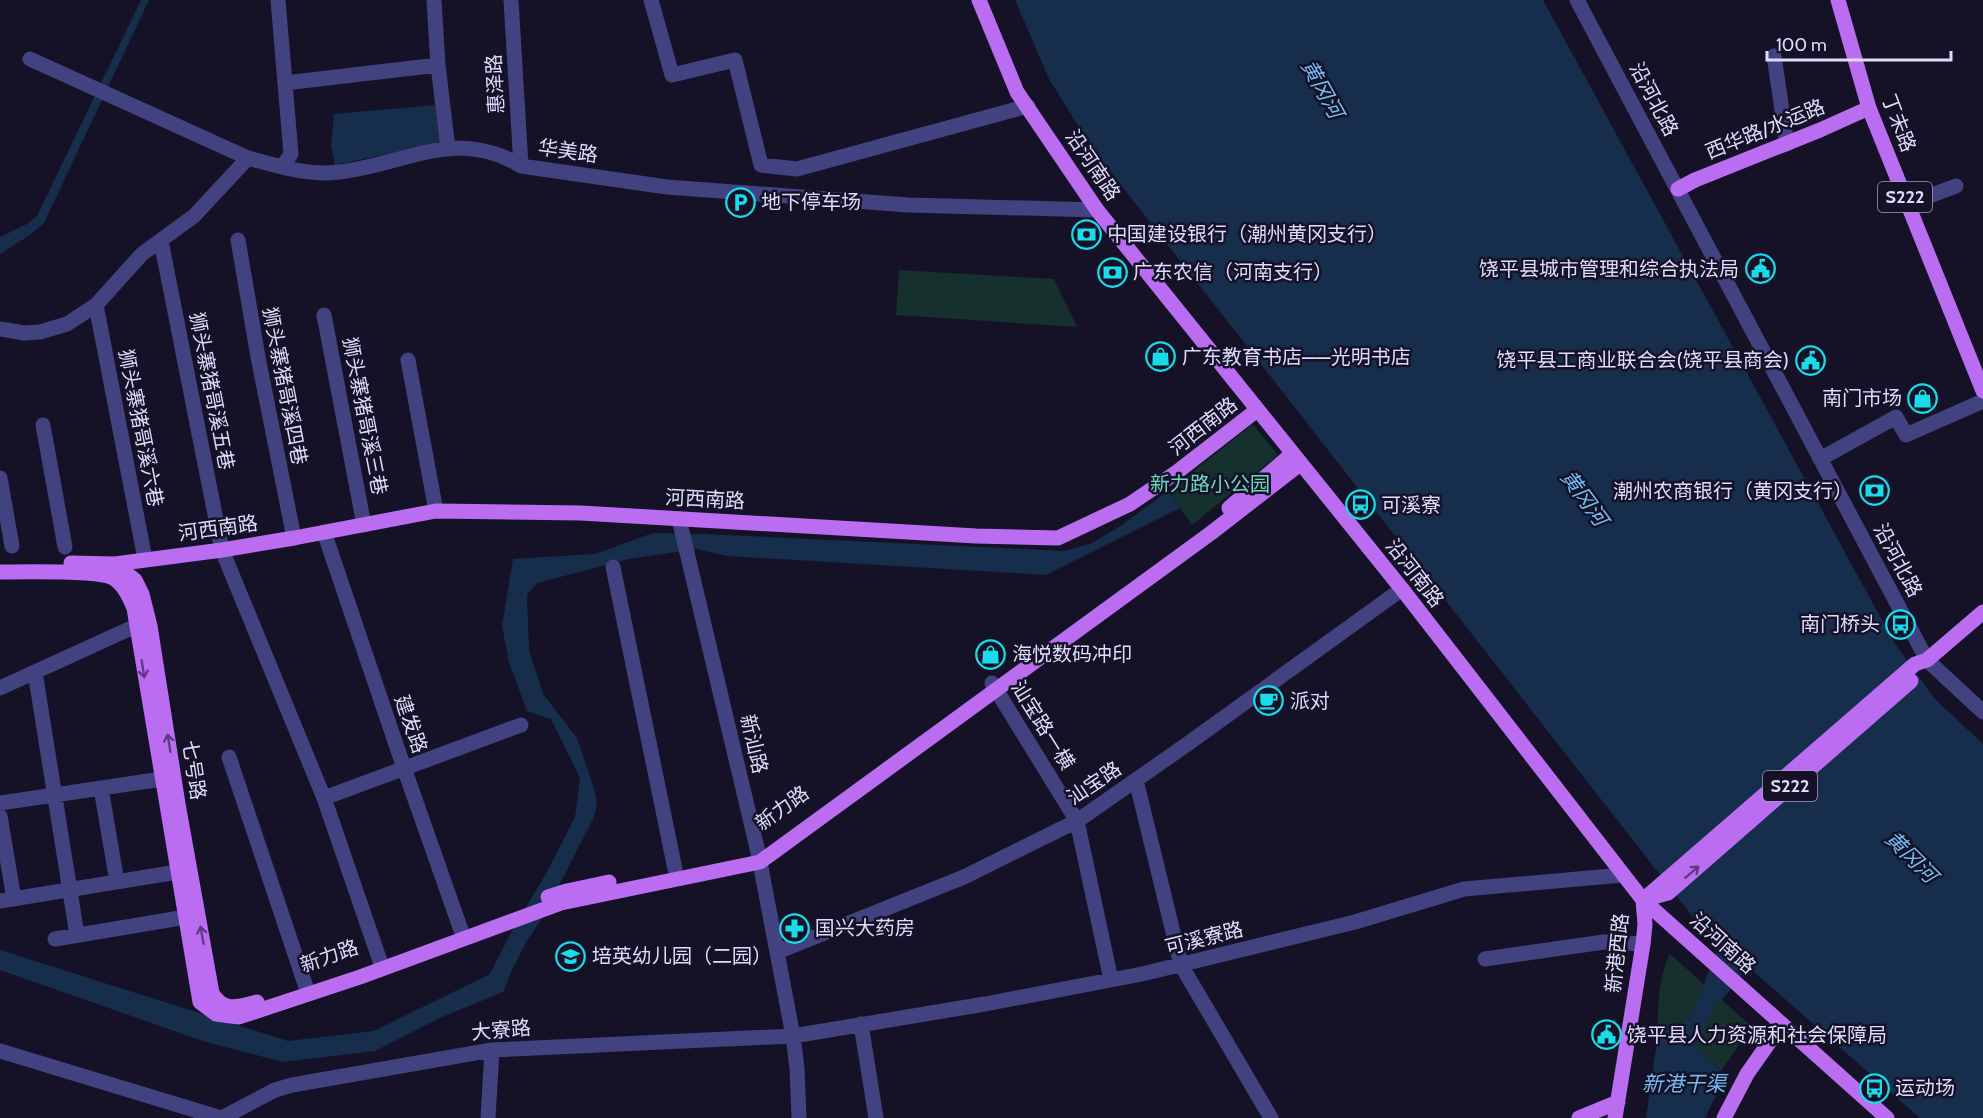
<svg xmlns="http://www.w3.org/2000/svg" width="1983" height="1118" font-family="Cabin,'Noto Sans SC',sans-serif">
<rect width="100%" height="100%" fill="#151227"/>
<path fill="#16302e" d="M899 270 1054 279 1077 327 896 315Z
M1253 424 1278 455 1192 525 1168 491Z
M1670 954 1750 1025 1745 1036 1721 1071 1694 1046 1698 1034H1658C1657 1012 1659 974 1670 954Z"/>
<path fill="#162d4c" d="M141 0H149L44 223 30 235 0 254V237L27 224 37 216Z
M1015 0H1543L1895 644 1936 700 1983 744V1118H1920L1735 955 1715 1006 1694 1046 1721 1071 1722 1083 1705 1118H1646L1658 1034 1682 1025 1697 1002 1720 943 1700 926 1092 148 1049 79Z
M435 105 440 143 335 165 331 145 334 114Z
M1168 491 1180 508 1046 575 727 556 697 549 629 559 537 583 527 595 529 650 543 694 577 738 595 792 597 804 594 817 544 915 527 941 512 970 503 992 442 1017 375 1051 283 1062 203 1041 0 970V950L288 1041 374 1031 490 974 513 929 547 872 575 817 580 778 551 719 527 711 509 662 502 626 513 559 595 554 653 533 706 534 1065 551 1092 543 1119 527Z"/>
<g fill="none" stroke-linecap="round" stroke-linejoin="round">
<path stroke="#162d4c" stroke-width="22" d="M1714 992 1760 936"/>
<path stroke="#424281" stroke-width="15" d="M278 0 291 154 282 167
M434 0 438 65
M511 0 521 166
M651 0 672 75 735 60 761 165 797 169 1028 106
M1577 0 1927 660 1983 712
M1774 56 1787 144
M30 59 248 158
M285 83 438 65 448 149
M1908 204 1956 186
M238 240 258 357 294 538
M161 241 222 550 324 798 380 961
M96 305 145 559
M324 315 364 525
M0 329 24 333 40 332 67 324 96 305 142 254 194 216 248 158C278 166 308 176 339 172 404 165 457 126 521 166L667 187 908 205 1097 210
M408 360 436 511
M43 425 65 547
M1820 459 1896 417 1906 435 1983 401
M0 478 12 546
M679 519 758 852 793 1036 797 1068 799 1118
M324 532 404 768 461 930
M613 567 675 869
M35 672 77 935
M992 683 1077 821 1111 980
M0 688 129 629 149 627
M229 757 306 987
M1136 780 1181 965 1271 1118
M101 788 117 882
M324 798 521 725
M0 803 162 779
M0 816 14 899
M0 901 177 872
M55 939 186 917
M777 952 964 877 1077 821 1186 745 1402 589
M1485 959 1604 942 1643 944
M861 1024 876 1118
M0 1051 221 1118
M222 1118 275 1090 292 1085 492 1050 793 1036 985 1004 1142 974 1355 922 1464 889 1623 875
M488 1118 492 1050"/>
<path stroke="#bb6df1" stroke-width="15" d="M979 0 1017 92 1097 210 1402 589 1643 900 1887 1118
M1838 0 1869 108 1983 391
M1678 189 1695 180 1820 130 1869 108
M1229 508 1292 454
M71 563 115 564 222 550 294 538 436 511 581 513 976 536 1058 538 1130 504 1177 472 1257 410
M115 564 135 580 142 594 150 626 178 804 212 993C224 1013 238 1007 257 1002
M0 572C20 572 99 570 113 578 124 585 129 596 134 608L200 1002 216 1014 239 1017 360 977 561 903 760 862 1211 533 1300 464
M548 897 567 891 609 882
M1646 899 1668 893 1911 681
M1643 900 1915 664 1927 660 1983 612
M1579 1118 1618 1102
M1615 1118 1643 944 1645 925 1643 900
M1724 1118 1747 1074 1782 1024"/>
</g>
<defs><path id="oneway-shaft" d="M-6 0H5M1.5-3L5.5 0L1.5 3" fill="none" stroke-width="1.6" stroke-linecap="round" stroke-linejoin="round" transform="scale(1.5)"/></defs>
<g stroke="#603b82">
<use href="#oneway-shaft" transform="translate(143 669) rotate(81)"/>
<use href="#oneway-shaft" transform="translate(169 743) rotate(-99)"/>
<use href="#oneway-shaft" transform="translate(1692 872) rotate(-41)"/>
<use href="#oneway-shaft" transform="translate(202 935) rotate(-100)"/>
</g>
<defs>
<symbol id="parking-ring" viewBox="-11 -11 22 22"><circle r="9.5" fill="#151227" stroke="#1adbe9" stroke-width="1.5"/><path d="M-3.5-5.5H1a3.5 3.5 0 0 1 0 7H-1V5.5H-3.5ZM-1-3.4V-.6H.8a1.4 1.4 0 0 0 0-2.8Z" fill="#1adbe9"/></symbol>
<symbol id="bank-ring" viewBox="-11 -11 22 22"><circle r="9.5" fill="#151227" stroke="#1adbe9" stroke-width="1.5"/><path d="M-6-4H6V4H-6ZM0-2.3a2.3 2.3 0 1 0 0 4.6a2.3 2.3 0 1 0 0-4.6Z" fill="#1adbe9"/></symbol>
<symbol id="civic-ring" viewBox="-11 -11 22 22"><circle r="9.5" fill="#151227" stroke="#1adbe9" stroke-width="1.5"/><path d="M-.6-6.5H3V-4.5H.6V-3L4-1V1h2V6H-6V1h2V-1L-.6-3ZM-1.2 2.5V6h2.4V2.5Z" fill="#1adbe9"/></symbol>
<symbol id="shop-ring" viewBox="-11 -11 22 22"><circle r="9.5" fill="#151227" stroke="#1adbe9" stroke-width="1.5"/><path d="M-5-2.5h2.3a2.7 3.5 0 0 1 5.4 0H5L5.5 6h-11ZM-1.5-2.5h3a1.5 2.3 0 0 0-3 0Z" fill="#1adbe9"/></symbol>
<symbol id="bus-ring" viewBox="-11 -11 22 22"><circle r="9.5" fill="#151227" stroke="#1adbe9" stroke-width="1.5"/><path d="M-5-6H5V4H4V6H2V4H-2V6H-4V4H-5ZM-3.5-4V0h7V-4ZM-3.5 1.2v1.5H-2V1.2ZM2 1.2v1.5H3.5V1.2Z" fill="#1adbe9"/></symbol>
<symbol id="cafe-ring" viewBox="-11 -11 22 22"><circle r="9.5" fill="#151227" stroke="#1adbe9" stroke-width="1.5"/><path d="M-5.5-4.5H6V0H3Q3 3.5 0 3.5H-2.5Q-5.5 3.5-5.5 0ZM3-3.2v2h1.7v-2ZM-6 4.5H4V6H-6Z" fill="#1adbe9"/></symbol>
<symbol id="pharmacy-ring" viewBox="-11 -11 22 22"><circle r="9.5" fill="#151227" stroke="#1adbe9" stroke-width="1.5"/><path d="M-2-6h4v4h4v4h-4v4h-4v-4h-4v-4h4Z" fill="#1adbe9"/></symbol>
<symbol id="school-ring" viewBox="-11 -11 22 22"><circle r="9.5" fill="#151227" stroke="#1adbe9" stroke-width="1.5"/><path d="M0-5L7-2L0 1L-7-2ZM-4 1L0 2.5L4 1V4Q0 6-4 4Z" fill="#1adbe9"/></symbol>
</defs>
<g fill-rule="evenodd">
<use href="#parking-ring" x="724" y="186" width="33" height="33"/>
<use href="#bank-ring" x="1070" y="218" width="33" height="33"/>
<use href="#civic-ring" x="1744" y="252" width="33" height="33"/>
<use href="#bank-ring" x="1096" y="256" width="33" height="33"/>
<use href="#shop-ring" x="1144" y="340" width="33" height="33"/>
<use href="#civic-ring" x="1794" y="344" width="33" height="33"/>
<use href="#shop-ring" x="1906" y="382" width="33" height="33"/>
<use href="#bank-ring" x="1858" y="474" width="33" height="33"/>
<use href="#bus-ring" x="1344" y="488" width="33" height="33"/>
<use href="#bus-ring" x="1884" y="608" width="33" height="33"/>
<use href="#shop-ring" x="974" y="638" width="33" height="33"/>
<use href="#cafe-ring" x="1252" y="684" width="33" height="33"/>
<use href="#pharmacy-ring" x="778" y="912" width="33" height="33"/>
<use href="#school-ring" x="554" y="940" width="33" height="33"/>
<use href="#civic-ring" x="1590" y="1018" width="33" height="33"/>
<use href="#bus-ring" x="1858" y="1072" width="33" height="33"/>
</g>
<g text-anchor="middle" stroke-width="5" stroke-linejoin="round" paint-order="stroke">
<g fill="#151227" stroke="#a29fbc" stroke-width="1.5">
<rect x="1878" y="182" width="54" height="30" rx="4.5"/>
<rect x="1763" y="771" width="54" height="30" rx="4.5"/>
</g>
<g font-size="18" font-weight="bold" fill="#dedbfc">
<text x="1905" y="203">S222</text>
<text x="1790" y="792">S222</text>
</g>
<g font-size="20" fill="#dedbfc" stroke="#151227">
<text transform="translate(495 84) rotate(-93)" y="7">惠泽路</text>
<text transform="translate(1654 99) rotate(62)" y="7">沿河北路</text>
<text transform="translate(1899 123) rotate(69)" y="7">丁未路</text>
<text transform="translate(1765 129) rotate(-22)" y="7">西华路/水运路</text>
<text transform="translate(568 151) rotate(8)" y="7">华美路</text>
<text transform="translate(1093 165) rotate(56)" y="7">沿河南路</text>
<text transform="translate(285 386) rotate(79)" y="7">狮头寨猪哥溪四巷</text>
<text transform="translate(212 391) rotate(79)" y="7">狮头寨猪哥溪五巷</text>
<text transform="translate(365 416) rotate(79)" y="7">狮头寨猪哥溪三巷</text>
<text transform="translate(1203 426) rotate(-38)" y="7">河西南路</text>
<text transform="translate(141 428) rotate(79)" y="7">狮头寨猪哥溪六巷</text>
<text transform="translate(705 499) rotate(3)" y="7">河西南路</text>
<text transform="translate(218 528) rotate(-8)" y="7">河西南路</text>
<text transform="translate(1898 560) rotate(62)" y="7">沿河北路</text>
<text transform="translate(1415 573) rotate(52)" y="7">沿河南路</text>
<text transform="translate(411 724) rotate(71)" y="7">建发路</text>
<text transform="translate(1043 725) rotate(58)" y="7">汕宝路一横</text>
<text transform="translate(754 744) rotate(77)" y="7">新汕路</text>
<text transform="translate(194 770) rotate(81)" y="7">七号路</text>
<text transform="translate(1094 783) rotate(-34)" y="7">汕宝路</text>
<text transform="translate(782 808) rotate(-36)" y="7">新力路</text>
<text transform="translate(1204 938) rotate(-14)" y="7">可溪寮路</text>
<text transform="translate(1723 943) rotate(42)" y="7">沿河南路</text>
<text transform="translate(1617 953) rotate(-84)" y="7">新港西路</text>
<text transform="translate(329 956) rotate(-19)" y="7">新力路</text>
<text transform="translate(501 1030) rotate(-5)" y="7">大寮路</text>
</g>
<g font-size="20" fill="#dedbfc" stroke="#151227" text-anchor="start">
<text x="761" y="209">地下停车场</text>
<text x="1107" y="241">中国建设银行（潮州黄冈支行）</text>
<text x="1739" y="276" text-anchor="end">饶平县城市管理和综合执法局</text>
<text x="1133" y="279">广东农信（河南支行）</text>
<text x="1182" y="364">广东教育书店——光明书店</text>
<text x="1789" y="367" text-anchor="end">饶平县工商业联合会(饶平县商会)</text>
<text x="1902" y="405" text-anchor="end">南门市场</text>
<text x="1853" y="498" text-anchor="end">潮州农商银行（黄冈支行）</text>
<text x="1381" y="512">可溪寮</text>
<text x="1880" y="631" text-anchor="end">南门桥头</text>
<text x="1012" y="661">海悦数码冲印</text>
<text x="1290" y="708">派对</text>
<text x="815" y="935">国兴大药房</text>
<text x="592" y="963">培英幼儿园（二园）</text>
<text x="1627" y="1042">饶平县人力资源和社会保障局</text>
<text x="1895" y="1095">运动场</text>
</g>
<g font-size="20" fill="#6dd5b8" stroke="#151227">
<text x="1210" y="491">新力路小公园</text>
</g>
<g font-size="21" font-style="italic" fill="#73bbf1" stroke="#151227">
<text transform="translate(1322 89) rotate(61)" y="7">黄冈河</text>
<text transform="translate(1584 498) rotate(54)" y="7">黄冈河</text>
<text transform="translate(1911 857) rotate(45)" y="7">黄冈河</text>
<text x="1684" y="1091">新港干渠</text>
</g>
</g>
<path d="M1767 51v9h184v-9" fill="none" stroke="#dedbfc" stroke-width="3"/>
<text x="1776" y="51" font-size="18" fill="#dedbfc" stroke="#151227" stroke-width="4.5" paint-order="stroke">100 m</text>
</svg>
